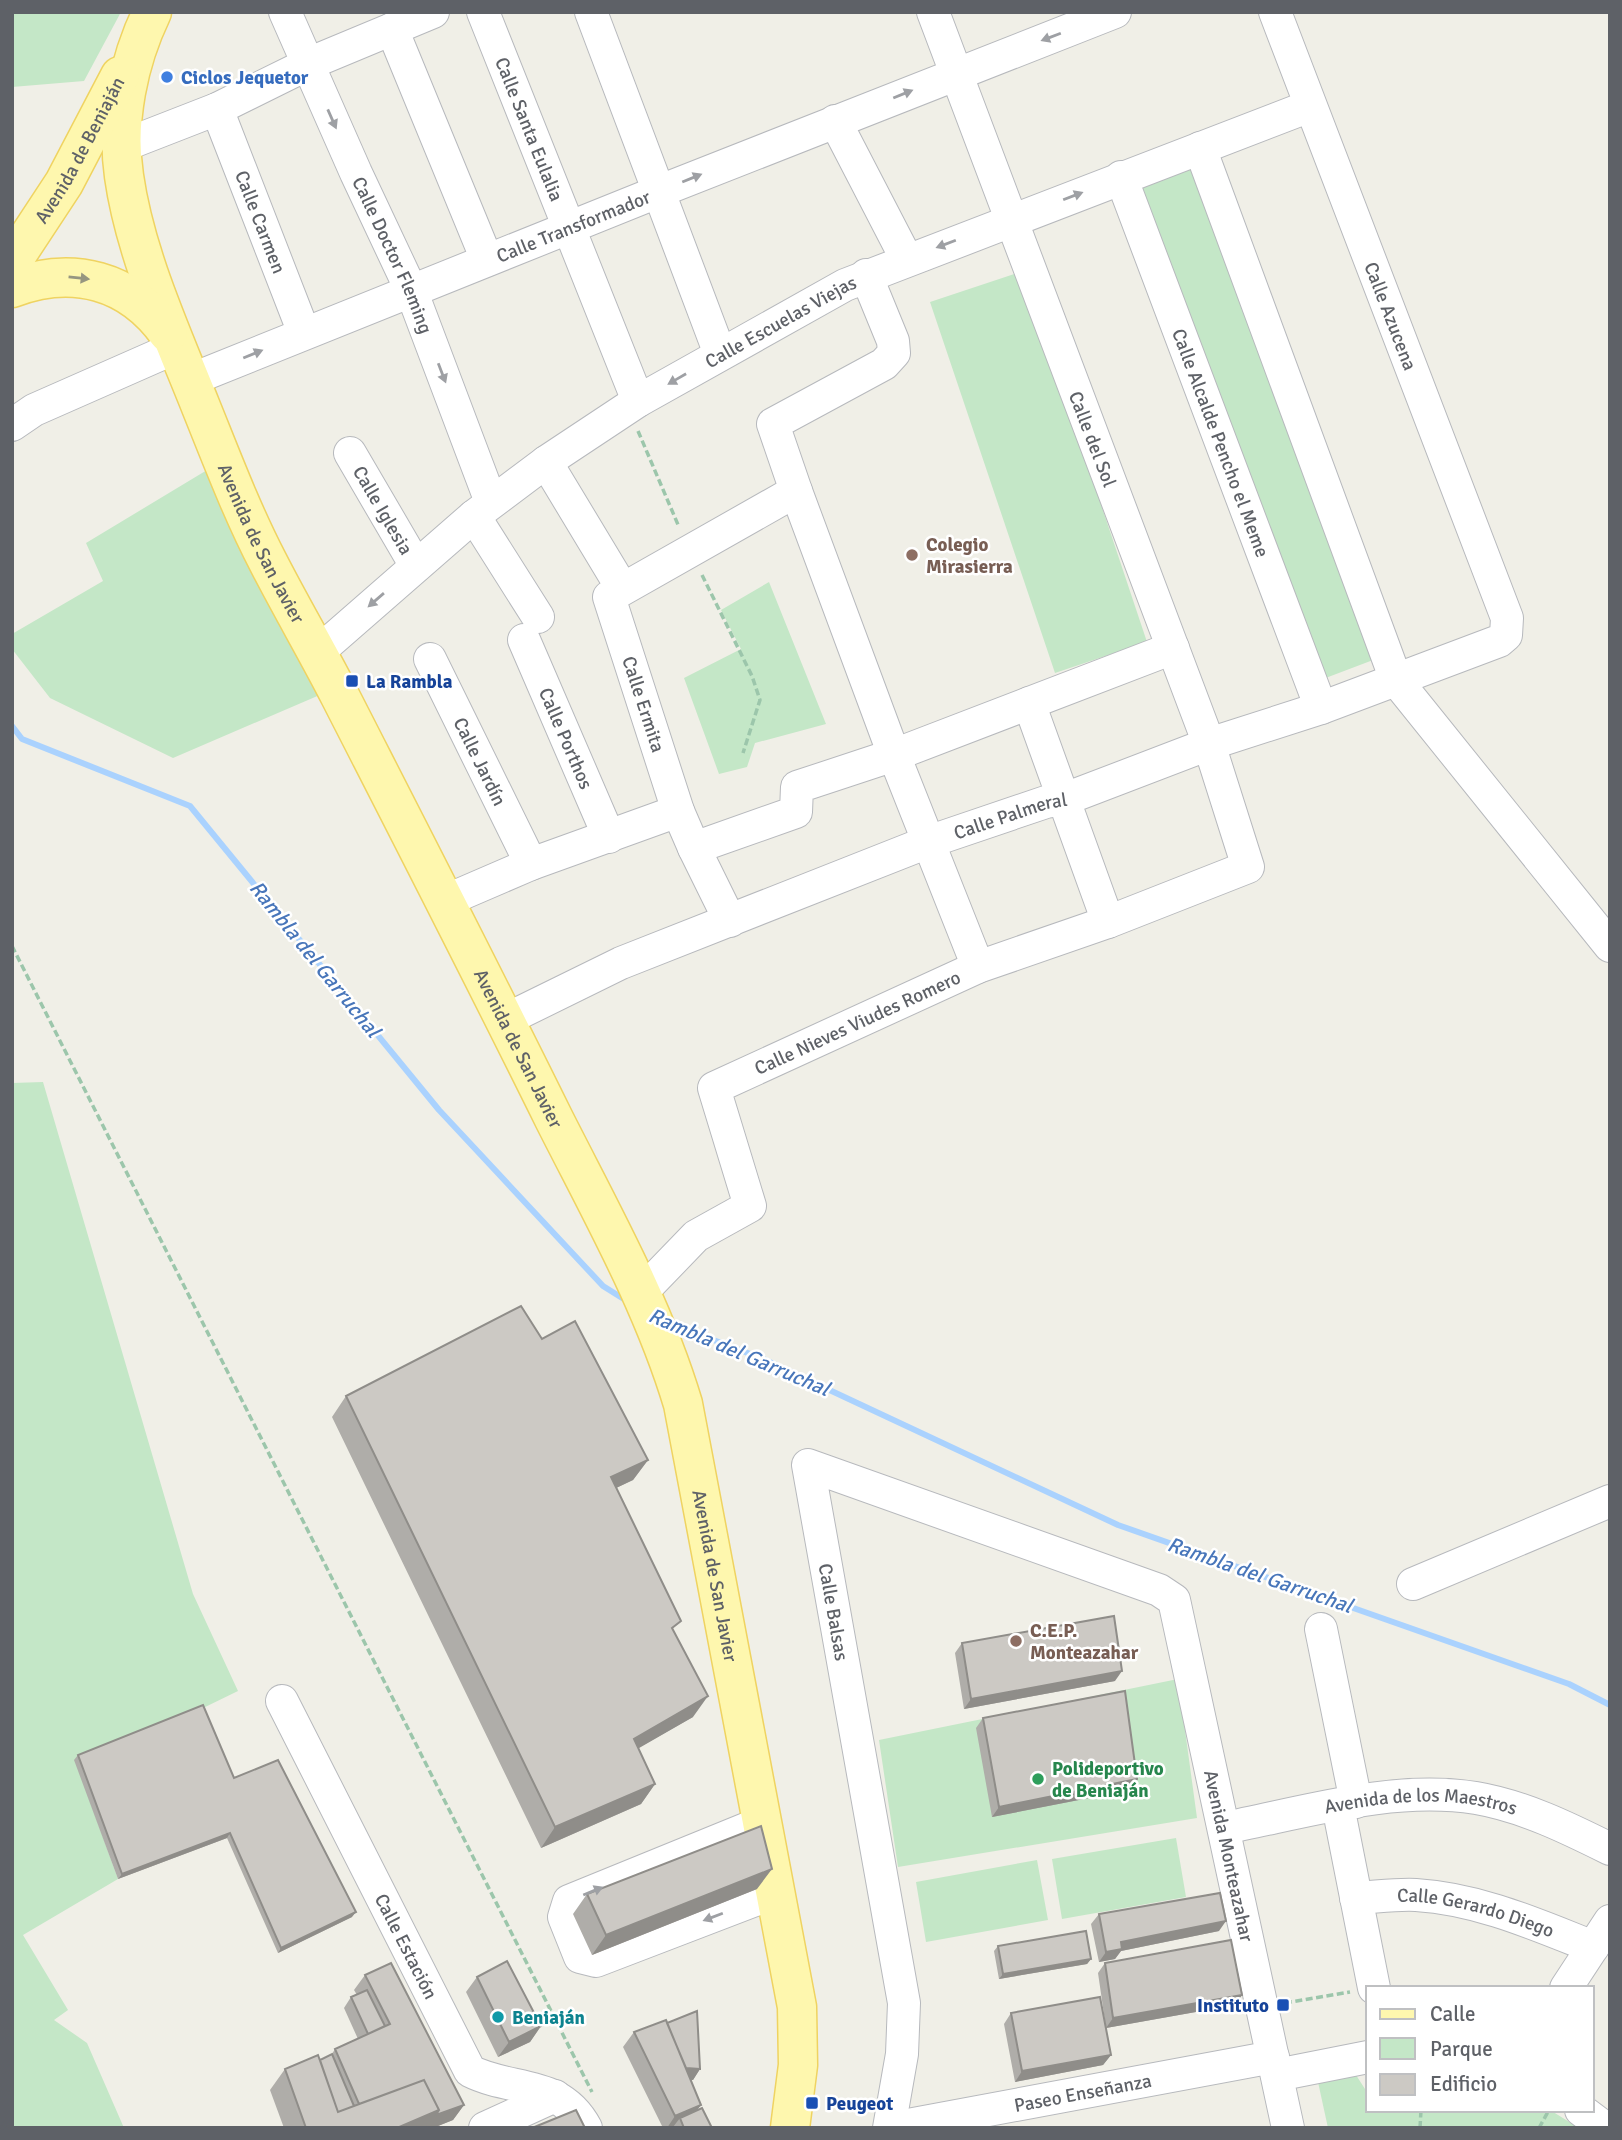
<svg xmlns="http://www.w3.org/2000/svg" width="1622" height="2140" font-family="Signika,sans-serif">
<rect width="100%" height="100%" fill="#f0efe7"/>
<path fill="#c4e7c7" d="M12 12H121L84 81 12 87Z
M1195 154 1381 657 1323 679 1138 176Z
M1023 271 1147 642 1055 673 930 302Z
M222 461 336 688 173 758 50 698 12 649V634L103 581 86 543Z
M769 582 826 724 755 743 747 767 719 774 684 678 741 649 721 610Z
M43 1082 193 1594 238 1691 199 1710 75 1760 118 1879 23 1935 68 2010 54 2020 87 2043 124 2128H12V1083Z
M1178 1679 1197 1818 898 1867 879 1740Z
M1176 1838 1186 1897 1062 1919 1052 1859Z
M1037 1860 1048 1920 926 1942 916 1882Z
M1356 2075 1365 2089H1368V2110H1550L1579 2128H1328L1318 2082Z"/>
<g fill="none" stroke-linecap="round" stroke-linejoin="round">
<path stroke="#aad2fe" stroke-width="6" d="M12 726 22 739 190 806 439 1110 603 1286 627 1301
M671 1324 761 1358 1118 1525 1569 1684 1610 1705"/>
<defs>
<g id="minor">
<path id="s1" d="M285 12 356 173 411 290 491 502"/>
<path id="s2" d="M483 12 638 401"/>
<path d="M591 12 720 354"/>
<path d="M392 29 487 260"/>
<path id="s3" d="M217 109 304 333"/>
<path d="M835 121 907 260"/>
<path d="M122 146 217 109 308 64 433 12"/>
<path d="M1200 148 1396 680 1610 946"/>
<path id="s4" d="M1121 177 1321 708"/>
<path id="s5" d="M190 380 660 191 1115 12"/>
<path d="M12 425 34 410 177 347"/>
<path id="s6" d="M350 453 416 566"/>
<path d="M546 462 622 588"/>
<path d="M796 491 894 755 1173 648"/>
<path d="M474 516 538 617"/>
<path id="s7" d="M524 640 609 837"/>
<path id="s8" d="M317 653 474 516 546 462 638 401 845 285 1310 106"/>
<path id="s9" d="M430 659 531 864"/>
<path d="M1029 703 1108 922"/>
<path d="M678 811 609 597 796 491 773 424 884 364 894 353 893 341 866 275"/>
<path d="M694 848 730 921"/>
<path d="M445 901 531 864 678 811 694 848 796 812 797 787 894 755 978 967"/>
<path id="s10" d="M505 1020 621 963 928 842 1046 802 1065 799 1209 744 1321 708 1499 641 1506 635 1507 618 1275 12"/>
<path id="s11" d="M641 1293 696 1236 750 1206 714 1088 978 967 1108 922 1248 867 1209 744 933 12"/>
<path d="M1413 1584 1610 1501"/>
<path d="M1321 1629 1356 1802"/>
<path id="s12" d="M282 1701 470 2071C512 2092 560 2079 586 2128"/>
<path d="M1338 1806 1374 1988"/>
<path d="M763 1822 569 1901 564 1917 580 1957 596 1961 776 1892"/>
<path id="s13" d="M1224 1828C1306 1812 1392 1785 1476 1798 1523 1806 1568 1828 1610 1849"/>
<path id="s14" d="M1356 1898C1376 1897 1396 1894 1416 1895 1479 1899 1535 1924 1593 1947"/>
<path d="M1566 1988 1610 1921"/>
<path d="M1277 2075 1368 2057"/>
<path d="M1581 2110 1605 2128"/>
<path d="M485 2128 555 2096"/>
<path id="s15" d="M889 2128 902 2054 904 2003 808 1465 1159 1590 1174 1600 1288 2128"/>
<path id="s16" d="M892 2128 1273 2057"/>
</g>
<g id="major">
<path id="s17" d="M152 12C128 62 116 121 124 176 135 254 172 334 201 407 222 459 242 512 268 562 291 607 317 651 340 696 412 837 484 977 554 1119 601 1212 653 1304 683 1404L797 2007 798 2065 790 2128"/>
<path id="s18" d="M12 262 64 183 120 76"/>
<path d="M12 288C73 265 130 280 168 333"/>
</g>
</defs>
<use href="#minor" stroke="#b7b9bd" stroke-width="34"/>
<use href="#major" stroke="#efd361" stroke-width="41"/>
<path stroke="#9cc6ab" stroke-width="3.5" stroke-dasharray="7 3.5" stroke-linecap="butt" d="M638 431 679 527
M702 575 752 676 760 700 743 753
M12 946 592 2092
M1285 2003 1350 1992
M1420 2128 1421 2110
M1539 2128 1549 2110"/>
<use href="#minor" stroke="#fff" stroke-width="32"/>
<use href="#major" stroke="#fef7ae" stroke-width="38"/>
</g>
<path fill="#afada9" d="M542 1339 648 1460 633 1480 616 1488 674 1631 693 1717 638 1748 655 1784 641 1804 541 1848 332 1417 346 1396Z
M962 1643 1115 1681 964 1709 955 1653Z
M983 1718 1130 1790 992 1817 976 1728Z
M78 1755 234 1778 352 1917 278 1953 227 1838 118 1879 74 1760Z
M757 1889 592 1955 573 1914 587 1894Z
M1099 1914 1219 1931 1121 1951 1115 1959 1099 1962 1091 1924Z
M998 1946 1091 1959 1087 1964 999 1979 994 1951Z
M1105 1963 1242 1995 1235 2005 1106 2028 1098 1973Z
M365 1975 464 2105 453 2120 433 2128H284L270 2090 285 2069 320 2060 332 2054 335 2049 358 2039 344 2008 351 1997 357 1995 354 1990Z
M477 1977 541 2026 530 2042 498 2057 466 1992Z
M1011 2013 1111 2055 1103 2065 1015 2082 1004 2024Z
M667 2023 700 2069 693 2080H691L698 2110 712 2128H663L623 2047 634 2032Z"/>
<path fill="#8f8d89" d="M648 1460 633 1480 597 1497 611 1477Z
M1122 1671 1115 1681 964 1709 971 1699Z
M708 1696 693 1717 620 1759 634 1739Z
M1137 1779 1130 1790 992 1817 999 1807Z
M655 1784 641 1804 541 1848 555 1827Z
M230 1833 227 1838 118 1879 122 1874Z
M772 1869 757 1889 592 1955 606 1935Z
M356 1912 352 1917 278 1953 281 1948Z
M1226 1921 1219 1931 1121 1951 1115 1959 1099 1962 1106 1952 1121 1942Z
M1091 1959 1087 1964 999 1979 1003 1974Z
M1242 1995 1235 2005 1106 2028 1113 2018Z
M541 2026 530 2042 498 2057 509 2042Z
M1111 2055 1103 2065 1015 2082 1022 2071Z
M680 2067 700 2069 693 2080 672 2077Z
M464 2105 453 2120 433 2128H397L439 2110Z
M701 2105 690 2120 680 2118 673 2127 667 2128 675 2116Z"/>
<path fill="#ccc9c4" stroke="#8f8d89" stroke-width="2" d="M521 1306 542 1339 575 1321 648 1460 611 1477 681 1621 672 1628 708 1696 634 1739 655 1784 555 1827 346 1396Z
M1114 1616 1122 1671 971 1699 962 1643Z
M1125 1691 1137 1779 999 1807 983 1718Z
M203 1705 234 1778 278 1760 356 1912 281 1948 230 1833 122 1874 78 1755Z
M761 1826 772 1869 606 1935 587 1894Z
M1220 1893 1226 1921 1121 1942 1122 1949 1106 1952 1099 1914Z
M1086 1931 1091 1959 1003 1974 998 1946Z
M1231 1940 1242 1995 1113 2018 1105 1963Z
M507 1961 541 2026 509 2042 477 1977Z
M391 1963 464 2105 436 2115 439 2110 424 2080 359 2104 335 2049 390 2024 365 1975Z
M367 1990 385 2026 368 2034 351 1997Z
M1100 1997 1111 2055 1022 2071 1011 2013Z
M697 2011 700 2069 686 2068 667 2023Z
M666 2020 701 2105 675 2116 634 2032Z
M332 2054 354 2106 338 2112 320 2060Z
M318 2055 338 2112 424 2080 439 2110 397 2128H306L285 2069Z
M702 2108 712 2128H684L680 2118Z
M576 2110 585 2128H532Z"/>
<defs><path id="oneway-solid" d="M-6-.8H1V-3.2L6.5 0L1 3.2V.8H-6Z" transform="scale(1.75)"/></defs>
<g fill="#9ea0a4">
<use href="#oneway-solid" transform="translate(1051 37) rotate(159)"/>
<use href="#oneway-solid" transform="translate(903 94) rotate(-22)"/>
<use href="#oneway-solid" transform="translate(332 119) rotate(66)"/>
<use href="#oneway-solid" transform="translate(692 178) rotate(-22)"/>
<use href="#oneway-solid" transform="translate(1073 196) rotate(-21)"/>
<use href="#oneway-solid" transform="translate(946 244) rotate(159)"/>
<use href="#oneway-solid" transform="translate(253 354) rotate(-22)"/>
<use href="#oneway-solid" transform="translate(442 373) rotate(69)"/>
<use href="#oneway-solid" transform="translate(677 379) rotate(150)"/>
<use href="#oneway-solid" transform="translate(376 600) rotate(139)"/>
<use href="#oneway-solid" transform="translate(593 1891) rotate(-22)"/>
<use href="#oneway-solid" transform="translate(713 1917) rotate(159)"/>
</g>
<use fill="#969680" href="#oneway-solid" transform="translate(79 278) rotate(6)"/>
<circle fill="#3f7fe0" stroke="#fff" stroke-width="2.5" cx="167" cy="77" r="7"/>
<g fill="#8d6e63" stroke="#fff" stroke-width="2.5">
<circle cx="912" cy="555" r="7"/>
<circle cx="1016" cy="1641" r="7"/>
</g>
<g fill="#1a4fb4" stroke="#fff" stroke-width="2.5">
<rect x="345" y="674" width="14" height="14" rx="3.5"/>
<rect x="1276" y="1998" width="14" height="14" rx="3.5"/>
<rect x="805" y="2096" width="14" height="14" rx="3.5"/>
</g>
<circle fill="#2e9e5b" stroke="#fff" stroke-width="2.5" cx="1038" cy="1779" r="7"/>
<circle fill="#0f9aa8" stroke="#fff" stroke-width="2.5" cx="498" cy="2017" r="7"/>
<g text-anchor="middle" stroke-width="5" stroke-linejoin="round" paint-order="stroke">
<g font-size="19" font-weight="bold" fill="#366cbe" stroke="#fff" text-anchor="start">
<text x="181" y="84">Ciclos Jequetor</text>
</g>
<g font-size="19" fill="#5e6167" stroke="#fff">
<text dy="7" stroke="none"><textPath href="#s2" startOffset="126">Calle Santa Eulalia</textPath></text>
<text dy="7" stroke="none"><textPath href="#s18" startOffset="131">Avenida de Beniaján</textPath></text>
<text dy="7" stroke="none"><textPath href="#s3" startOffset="121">Calle Carmen</textPath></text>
<text dy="7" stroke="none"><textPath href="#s5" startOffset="413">Calle Transformador</textPath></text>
<text dy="7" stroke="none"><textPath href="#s1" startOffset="266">Calle Doctor Fleming</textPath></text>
<text transform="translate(1391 316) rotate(69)" y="7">Calle Azucena</text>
<text dy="7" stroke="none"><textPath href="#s8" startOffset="572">Calle Escuelas Viejas</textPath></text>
<text transform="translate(1093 439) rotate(69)" y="7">Calle del Sol</text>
<text dy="7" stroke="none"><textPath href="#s4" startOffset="284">Calle Alcalde Pencho el Meme</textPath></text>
<text dy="7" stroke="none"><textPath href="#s6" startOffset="66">Calle Iglesia</textPath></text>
<text dy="7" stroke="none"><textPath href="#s17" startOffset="562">Avenida de San Javier</textPath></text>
<text transform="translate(644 704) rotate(72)" y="7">Calle Ermita</text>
<text dy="7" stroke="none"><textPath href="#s7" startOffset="107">Calle Porthos</textPath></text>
<text dy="7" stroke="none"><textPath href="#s9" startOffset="114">Calle Jardín</textPath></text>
<text dy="7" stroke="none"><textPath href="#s10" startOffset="546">Calle Palmeral</textPath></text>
<text dy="7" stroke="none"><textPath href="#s11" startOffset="422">Calle Nieves Viudes Romero</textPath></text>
<text dy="7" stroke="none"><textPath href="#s17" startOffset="1129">Avenida de San Javier</textPath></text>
<text dy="7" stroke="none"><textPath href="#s17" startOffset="1696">Avenida de San Javier</textPath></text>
<text transform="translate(834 1612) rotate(80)" y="7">Calle Balsas</text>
<text dy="7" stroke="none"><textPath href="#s13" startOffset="200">Avenida de los Maestros</textPath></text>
<text dy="7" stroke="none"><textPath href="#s15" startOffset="1325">Avenida Monteazahar</textPath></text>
<text dy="7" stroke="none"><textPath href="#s14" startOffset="122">Calle Gerardo Diego</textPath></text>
<text dy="7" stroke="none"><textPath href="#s12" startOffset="275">Calle Estación</textPath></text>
<text dy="7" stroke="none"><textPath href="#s16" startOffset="194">Paseo Enseñanza</textPath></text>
</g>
<g font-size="19" font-weight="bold" fill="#785e54" stroke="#fff" text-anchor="start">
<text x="926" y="551">Colegio<tspan x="926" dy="22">Mirasierra</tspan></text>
<text x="1030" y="1637">C.E.P.<tspan x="1030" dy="22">Monteazahar</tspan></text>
</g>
<g font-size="19" font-weight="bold" fill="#164399" stroke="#fff" text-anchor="start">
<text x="366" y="688">La Rambla</text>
<text x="1269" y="2012" text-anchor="end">Instituto</text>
<text x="826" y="2110">Peugeot</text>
</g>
<g font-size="19" font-weight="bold" fill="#27864d" stroke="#fff" text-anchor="start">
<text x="1052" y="1775">Polideportivo<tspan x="1052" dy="22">de Beniaján</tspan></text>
</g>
<g font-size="19" font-weight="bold" fill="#0d838f" stroke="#fff" text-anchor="start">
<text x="512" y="2024">Beniaján</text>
</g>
<g font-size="21" font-style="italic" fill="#4876ba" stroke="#fff">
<text transform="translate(315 959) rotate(51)" y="7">Rambla del Garruchal</text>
<text transform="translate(739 1352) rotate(23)" y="7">Rambla del Garruchal</text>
<text transform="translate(1260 1575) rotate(19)" y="7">Rambla del Garruchal</text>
</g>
</g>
<rect width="1622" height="2140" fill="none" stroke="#5e6167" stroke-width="28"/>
<rect x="1366" y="1986" width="228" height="126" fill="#ffffff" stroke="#bfc0c2" stroke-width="2"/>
<rect x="1380" y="2009" width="35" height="10" fill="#fef7ae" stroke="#bfc0c2" stroke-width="2"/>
<text x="1430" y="2021" font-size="21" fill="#5e6167">Calle</text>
<rect x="1380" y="2038" width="35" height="21" fill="#c4e7c7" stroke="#bfc0c2" stroke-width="2"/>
<text x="1430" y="2056" font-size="21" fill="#5e6167">Parque</text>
<rect x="1380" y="2074" width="35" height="21" fill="#ccc9c4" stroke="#bfc0c2" stroke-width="2"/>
<text x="1430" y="2091" font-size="21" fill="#5e6167">Edificio</text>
</svg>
